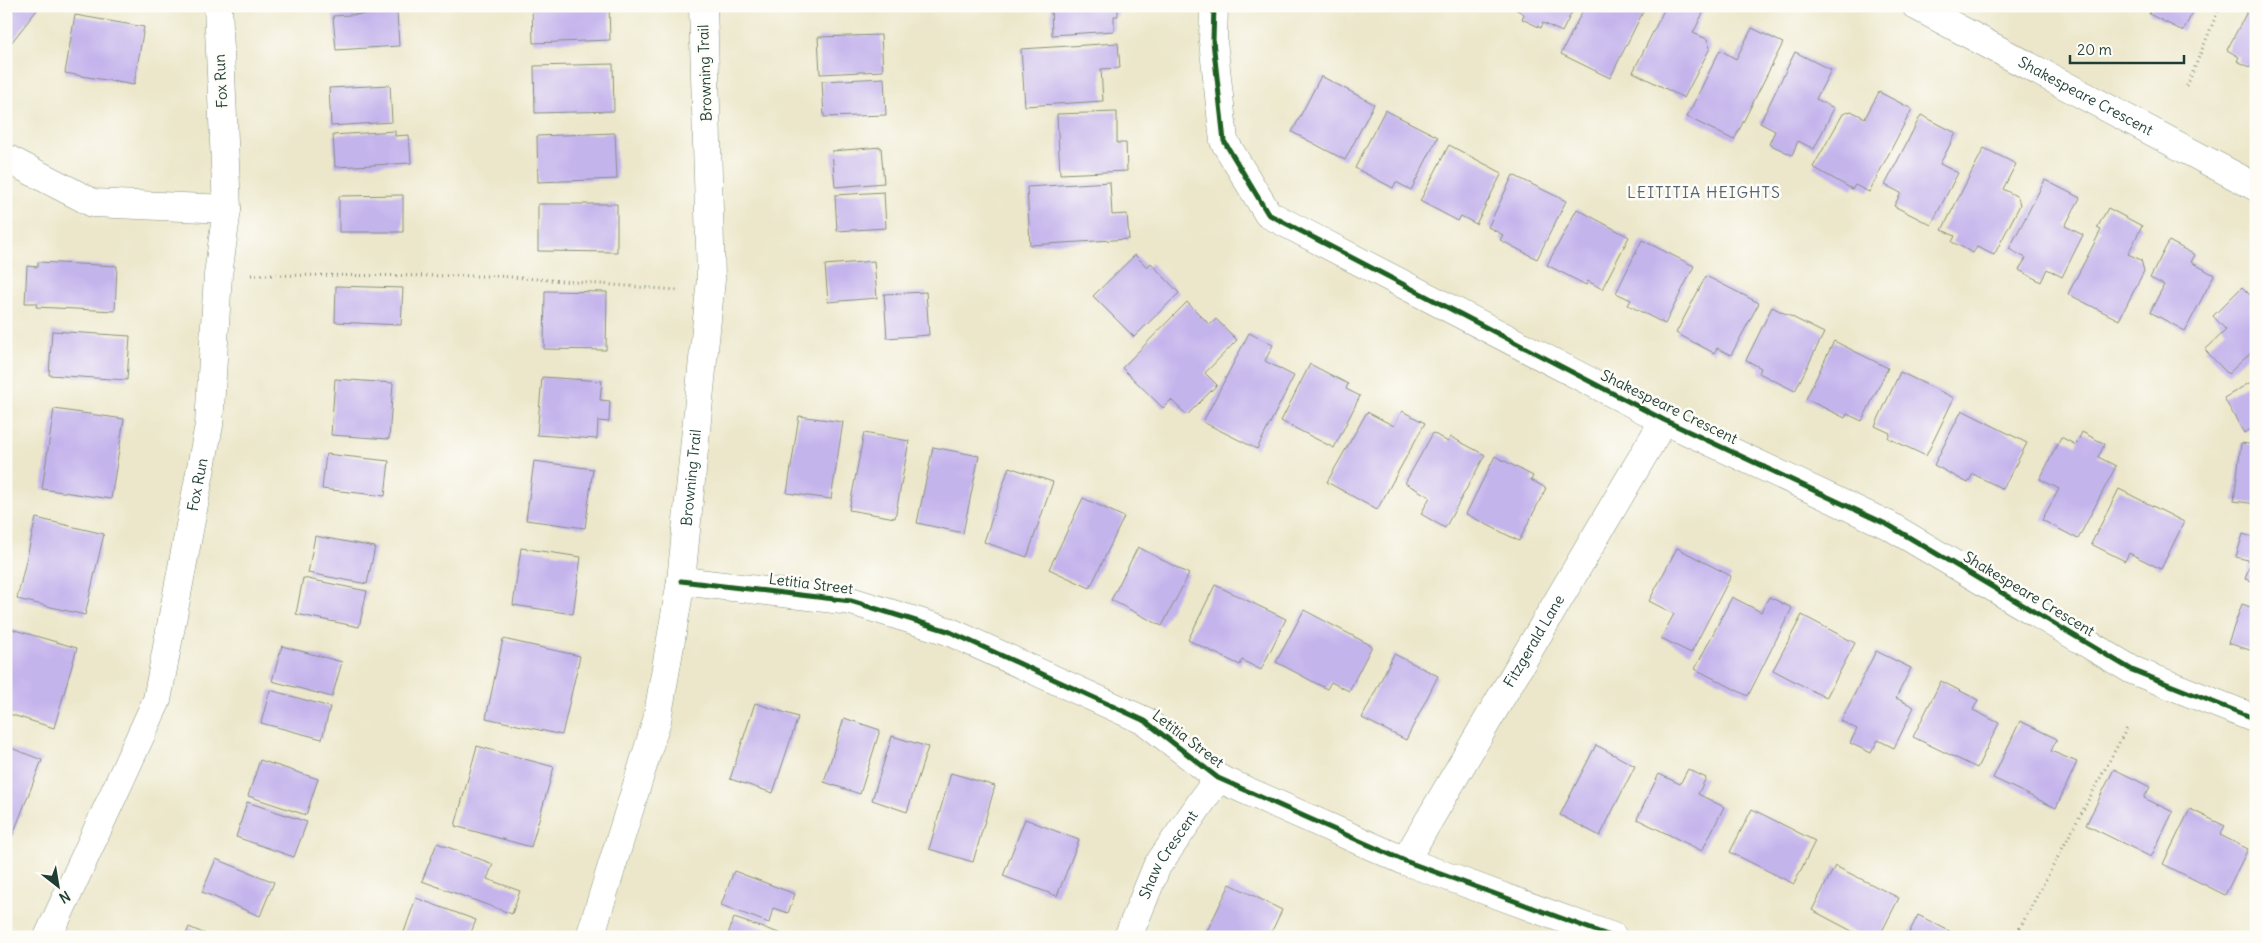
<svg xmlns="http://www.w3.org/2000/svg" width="2262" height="943" font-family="Delius,sans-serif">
<rect width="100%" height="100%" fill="#fdfcf7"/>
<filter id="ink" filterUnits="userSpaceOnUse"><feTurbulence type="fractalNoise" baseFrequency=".02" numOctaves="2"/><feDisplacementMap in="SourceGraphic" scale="10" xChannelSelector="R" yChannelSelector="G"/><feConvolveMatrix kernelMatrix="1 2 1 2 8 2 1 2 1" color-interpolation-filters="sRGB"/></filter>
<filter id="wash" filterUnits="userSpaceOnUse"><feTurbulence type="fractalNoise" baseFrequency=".0096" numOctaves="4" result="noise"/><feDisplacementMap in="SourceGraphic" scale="20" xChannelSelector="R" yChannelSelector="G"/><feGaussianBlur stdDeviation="1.12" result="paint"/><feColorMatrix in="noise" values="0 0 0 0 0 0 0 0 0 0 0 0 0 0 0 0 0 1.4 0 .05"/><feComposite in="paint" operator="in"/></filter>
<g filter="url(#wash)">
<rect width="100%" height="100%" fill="#ece7ca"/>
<g id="blocks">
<path fill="#c4b4ec" d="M6 6H40L11 43 6 40Z
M532 6H609L610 40 533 43Z
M1051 6H1118V16H1114V31L1052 35Z
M1510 6H1575L1562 32 1543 23 1541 28 1522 19 1524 14Z
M1585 6H1646L1610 78 1561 54Z
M1666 6 1706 7 1693 33 1707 39 1710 48 1684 98 1633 72Z
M2152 6H2196L2183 31 2149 14Z
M2250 6H2256V70L2237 61 2239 57 2227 50Z
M397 12 399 46 336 50 333 16Z
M75 15 144 27 134 85 65 73Z
M1752 28 1783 43 1734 140 1687 117 1720 50 1736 59Z
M881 35 883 71 820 74 818 37Z
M1118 43 1120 68 1101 69 1103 101 1025 106 1021 49Z
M1795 52 1831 70 1816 99 1834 108 1814 149 1798 141 1792 155 1769 144 1775 131 1760 123Z
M613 64 614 111 535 113 534 66Z
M1321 76 1374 104 1345 160 1292 132Z
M884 78 886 115 824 117 822 81Z
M390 85 392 122 331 126 329 88Z
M1879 92 1912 109 1869 192 1855 185 1852 189 1813 167 1843 114 1851 111 1865 118Z
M1385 110 1438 137 1411 190 1396 182 1393 188 1355 168Z
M1117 112V143H1126L1127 171 1060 174 1057 114Z
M1921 115 1956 133 1940 164 1958 173 1931 225 1894 206 1901 193 1885 185Z
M395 131V136L409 135 411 163 335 167 333 135Z
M615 133 617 179 538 182 537 136Z
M1449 145 1502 173 1476 224 1461 216 1458 221 1420 201Z
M881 147 884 183 835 187 832 151Z
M1984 148 2016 164 2003 189 2018 197 2020 205 1994 255 1977 247 1973 253 1952 242 1955 236 1942 230Z
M1513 175 1566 201 1537 259 1500 240 1503 235 1488 227Z
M2045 180 2080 198 2065 226 2083 235 2062 277 2047 269 2041 282 2019 270 2026 258 2009 249Z
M1110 182 1112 215 1127 214 1129 239 1030 245 1027 187Z
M884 192 886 228 837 231 835 195Z
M403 195V232H339V196Z
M538 204H617V252L538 251Z
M2108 208 2142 226 2128 254 2141 260 2144 271 2119 320 2068 294 2101 230 2097 228Z
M1577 209 1629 237 1602 289 1588 281 1586 285 1547 265Z
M1642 240 1694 266 1665 324 1628 305 1631 300 1616 293Z
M2169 241 2195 255 2191 262 2214 275 2185 331 2150 312 2164 285 2150 278Z
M1135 255 1147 267 1151 263 1179 293 1134 337 1093 296Z
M874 261 877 298 828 302 825 265Z
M38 262 117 266 115 311 36 307 37 303H25L27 266 38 267Z
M1706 276 1759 303 1731 355 1717 348 1714 353 1676 333Z
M336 286 403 288 401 325 335 322Z
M2242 287 2256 301V348L2228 374 2205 350 2226 330 2213 316Z
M545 291 607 292 606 350 544 349Z
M926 292 929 335 887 338 884 294Z
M1187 302 1210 325 1216 319 1237 340 1205 373 1217 385 1187 415 1171 400 1163 408 1122 368Z
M1772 307 1824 333 1795 391 1759 373 1761 368 1746 360Z
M52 331 130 336 127 380 49 375Z
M1249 333 1273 345 1265 361 1294 376 1257 449 1203 422Z
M1834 341 1888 368 1862 421 1847 414 1845 418 1806 399Z
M1310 364 1348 384 1346 389 1360 396 1334 448 1281 421Z
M1900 372 1954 398 1926 456 1888 438 1890 433 1875 426Z
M542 377 602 381 600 400 610 401 609 422 598 421 597 439 537 435Z
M335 379 393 383 389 439 331 435Z
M2256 379V426L2244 433 2224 398Z
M54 409 124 419 111 499 42 489Z
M1962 410 2027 443 2003 489 1973 474 1968 483 1934 465Z
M1402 411 1425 423 1377 510 1327 482 1367 412 1394 426Z
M799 416 843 422 831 499 787 493Z
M2082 432 2105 444 2098 457 2116 466 2078 539 2042 520 2059 489 2040 479 2061 437 2076 445Z
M864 433 909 441 895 518 849 510Z
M1433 433 1448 442 1451 437 1485 455 1445 528 1421 514 1430 497 1405 483Z
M2241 443 2256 445V504L2234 501Z
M933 447 979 456 963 533 917 523Z
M326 454 389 461 385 496 322 489Z
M1495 456 1533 476 1531 480 1546 488 1519 541 1466 514Z
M534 461 593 469 585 528 526 520Z
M1009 467 1053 482 1027 557 984 542Z
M2119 489 2184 522 2161 569 2129 553 2125 561 2091 544Z
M1083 498 1124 517 1090 588 1049 569Z
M36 518 104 534 85 615 17 599Z
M2243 534 2256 538V582L2245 579 2251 561 2236 557Z
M315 536 375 547 367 584 308 573Z
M1138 547 1189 574 1162 626 1111 600Z
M521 548 581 557 573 614 513 605Z
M1677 548 1731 576 1691 653 1661 638 1674 614 1649 601Z
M303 578 367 591 359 627 296 614Z
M1215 585 1286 619 1261 670 1242 660 1240 665 1188 640Z
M1732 597 1761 612 1769 597 1792 608 1748 696 1695 669Z
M2242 604 2256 609V652L2228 643Z
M1304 610 1372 646 1349 691 1331 682 1327 689 1276 662Z
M1802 615 1855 643 1826 698 1773 670Z
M8 628 77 648 54 728 6 713V635Z
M503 639 580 656 562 735 486 718Z
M282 646 342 662 332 697 272 681Z
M1876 651 1911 668 1896 698 1914 707 1894 748 1878 740 1871 753 1850 743 1857 729 1841 721Z
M1394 654 1438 676 1406 740 1362 718Z
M1941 681 1978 700 1973 710 1999 723 1977 768 1913 737Z
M270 690 330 707 322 739 261 723Z
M755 703 798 717 773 793 730 779Z
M844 718 880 730 860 794 824 782Z
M2020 721 2057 739 2051 751 2077 762 2056 808 1993 778Z
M892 736 928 747 907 812 872 800Z
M1596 745 1635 766 1600 836 1560 815Z
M6 746 42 760 12 837 6 835Z
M477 746 554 767 531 847 455 826Z
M260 760 318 779 306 815 248 796Z
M1688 769 1706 778 1698 794 1724 807 1702 851 1637 819 1659 774 1680 784Z
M2114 769 2150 787 2144 798 2173 812 2151 857 2086 825Z
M951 773 995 786 973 862 929 849Z
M247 802 307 822 294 857 236 837Z
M1752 809 1815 841 1794 884 1730 852Z
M2190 809 2225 826 2220 835 2248 849 2225 895 2163 864Z
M1025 819 1079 840 1057 896 1003 876Z
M437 843 493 864 487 879 520 891 512 914 422 881Z
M216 859 274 882 260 916 202 892Z
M1835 866 1899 898 1879 937H1863L1812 910Z
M734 871 795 894 788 913 773 908 769 923 721 905Z
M1230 884 1282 910 1269 937H1204Z
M2252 885H2256V937H2253Z
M416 898 476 920 470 935 475 937H408L403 935Z
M1918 915 1961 937H1907Z
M734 918 788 936V937H727Z
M189 927 212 937H185Z"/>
</g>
</g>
<g filter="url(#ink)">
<use href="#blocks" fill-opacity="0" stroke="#86927f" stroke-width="1"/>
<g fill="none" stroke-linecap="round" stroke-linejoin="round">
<defs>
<g id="minor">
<path d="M1214 6 1213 41 1224 141 1268 214 1664 420 1890 526 2132 670 2256 719"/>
<path id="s1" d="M1916 6 2256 187"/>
<path d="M6 158 93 203 227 209"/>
<path d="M681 581 851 601 948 631 1145 721 1218 778 1405 861 1613 937"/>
<path id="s2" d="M1405 861 1664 420"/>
<path id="s3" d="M48 937 157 700 209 425 218 275 227 209 218 6"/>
<path id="s4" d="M590 937 657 720 681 581 711 279 703 6"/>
<path id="s5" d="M1128 937 1157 866 1218 778"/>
</g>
</defs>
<use href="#minor" stroke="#86927f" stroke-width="29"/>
<path stroke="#86927f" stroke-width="3" stroke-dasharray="1 4" stroke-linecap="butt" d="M2187 86 2220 6
M251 275 498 276 677 290
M2015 937 2127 728"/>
<use href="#minor" stroke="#fff" stroke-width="28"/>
<defs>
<path id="cycleway" d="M1214 6 1213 41 1224 141 1268 214 1664 420 1890 526 2132 670 2256 719
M681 581 851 601 948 631 1145 721 1218 778 1405 861 1613 937"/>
</defs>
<use href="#cycleway" stroke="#fdfcf7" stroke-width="8"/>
<use href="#cycleway" stroke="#1b5e20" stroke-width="5"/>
</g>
</g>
<g text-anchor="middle" stroke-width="5" stroke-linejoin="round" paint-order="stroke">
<g font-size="15" fill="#1f3d34" stroke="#fdfcf7">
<text transform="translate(705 73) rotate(-92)" y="5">Browning Trail</text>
<text transform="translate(221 81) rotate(-93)" y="5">Fox Run</text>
<text dy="5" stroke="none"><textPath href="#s1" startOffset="192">Shakespeare Crescent</textPath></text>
<text transform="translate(1669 407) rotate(26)" y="5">Shakespeare Crescent</text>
<text dy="5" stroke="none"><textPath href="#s4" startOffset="472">Browning Trail</textPath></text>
<text dy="5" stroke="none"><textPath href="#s3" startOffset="480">Fox Run</textPath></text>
<text transform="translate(811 584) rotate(7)" y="5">Letitia Street</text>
<text transform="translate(2029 594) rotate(31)" y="5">Shakespeare Crescent</text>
<text dy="5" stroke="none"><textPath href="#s2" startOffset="255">Fitzgerald Lane</textPath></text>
<text transform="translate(1188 739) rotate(37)" y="5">Letitia Street</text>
<text dy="5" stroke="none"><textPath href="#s5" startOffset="92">Shaw Crescent</textPath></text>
</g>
<g font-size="16" letter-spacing="1" fill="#596774" stroke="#fdfcf7">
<text x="1704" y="198">LEITITIA HEIGHTS</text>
</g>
</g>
<rect width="2262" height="943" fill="none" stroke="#fdfcf7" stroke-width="25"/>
<g transform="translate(58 886) rotate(149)" stroke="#fdfcf7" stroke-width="4" paint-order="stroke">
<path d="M0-4L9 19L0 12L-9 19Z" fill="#1f3d34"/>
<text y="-8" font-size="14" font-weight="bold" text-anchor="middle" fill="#1f3d34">N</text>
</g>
<path d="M2070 55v8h114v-8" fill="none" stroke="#1f3d34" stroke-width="2.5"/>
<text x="2077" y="55" font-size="15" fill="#1f3d34" stroke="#fdfcf7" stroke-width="4" paint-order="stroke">20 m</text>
</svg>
